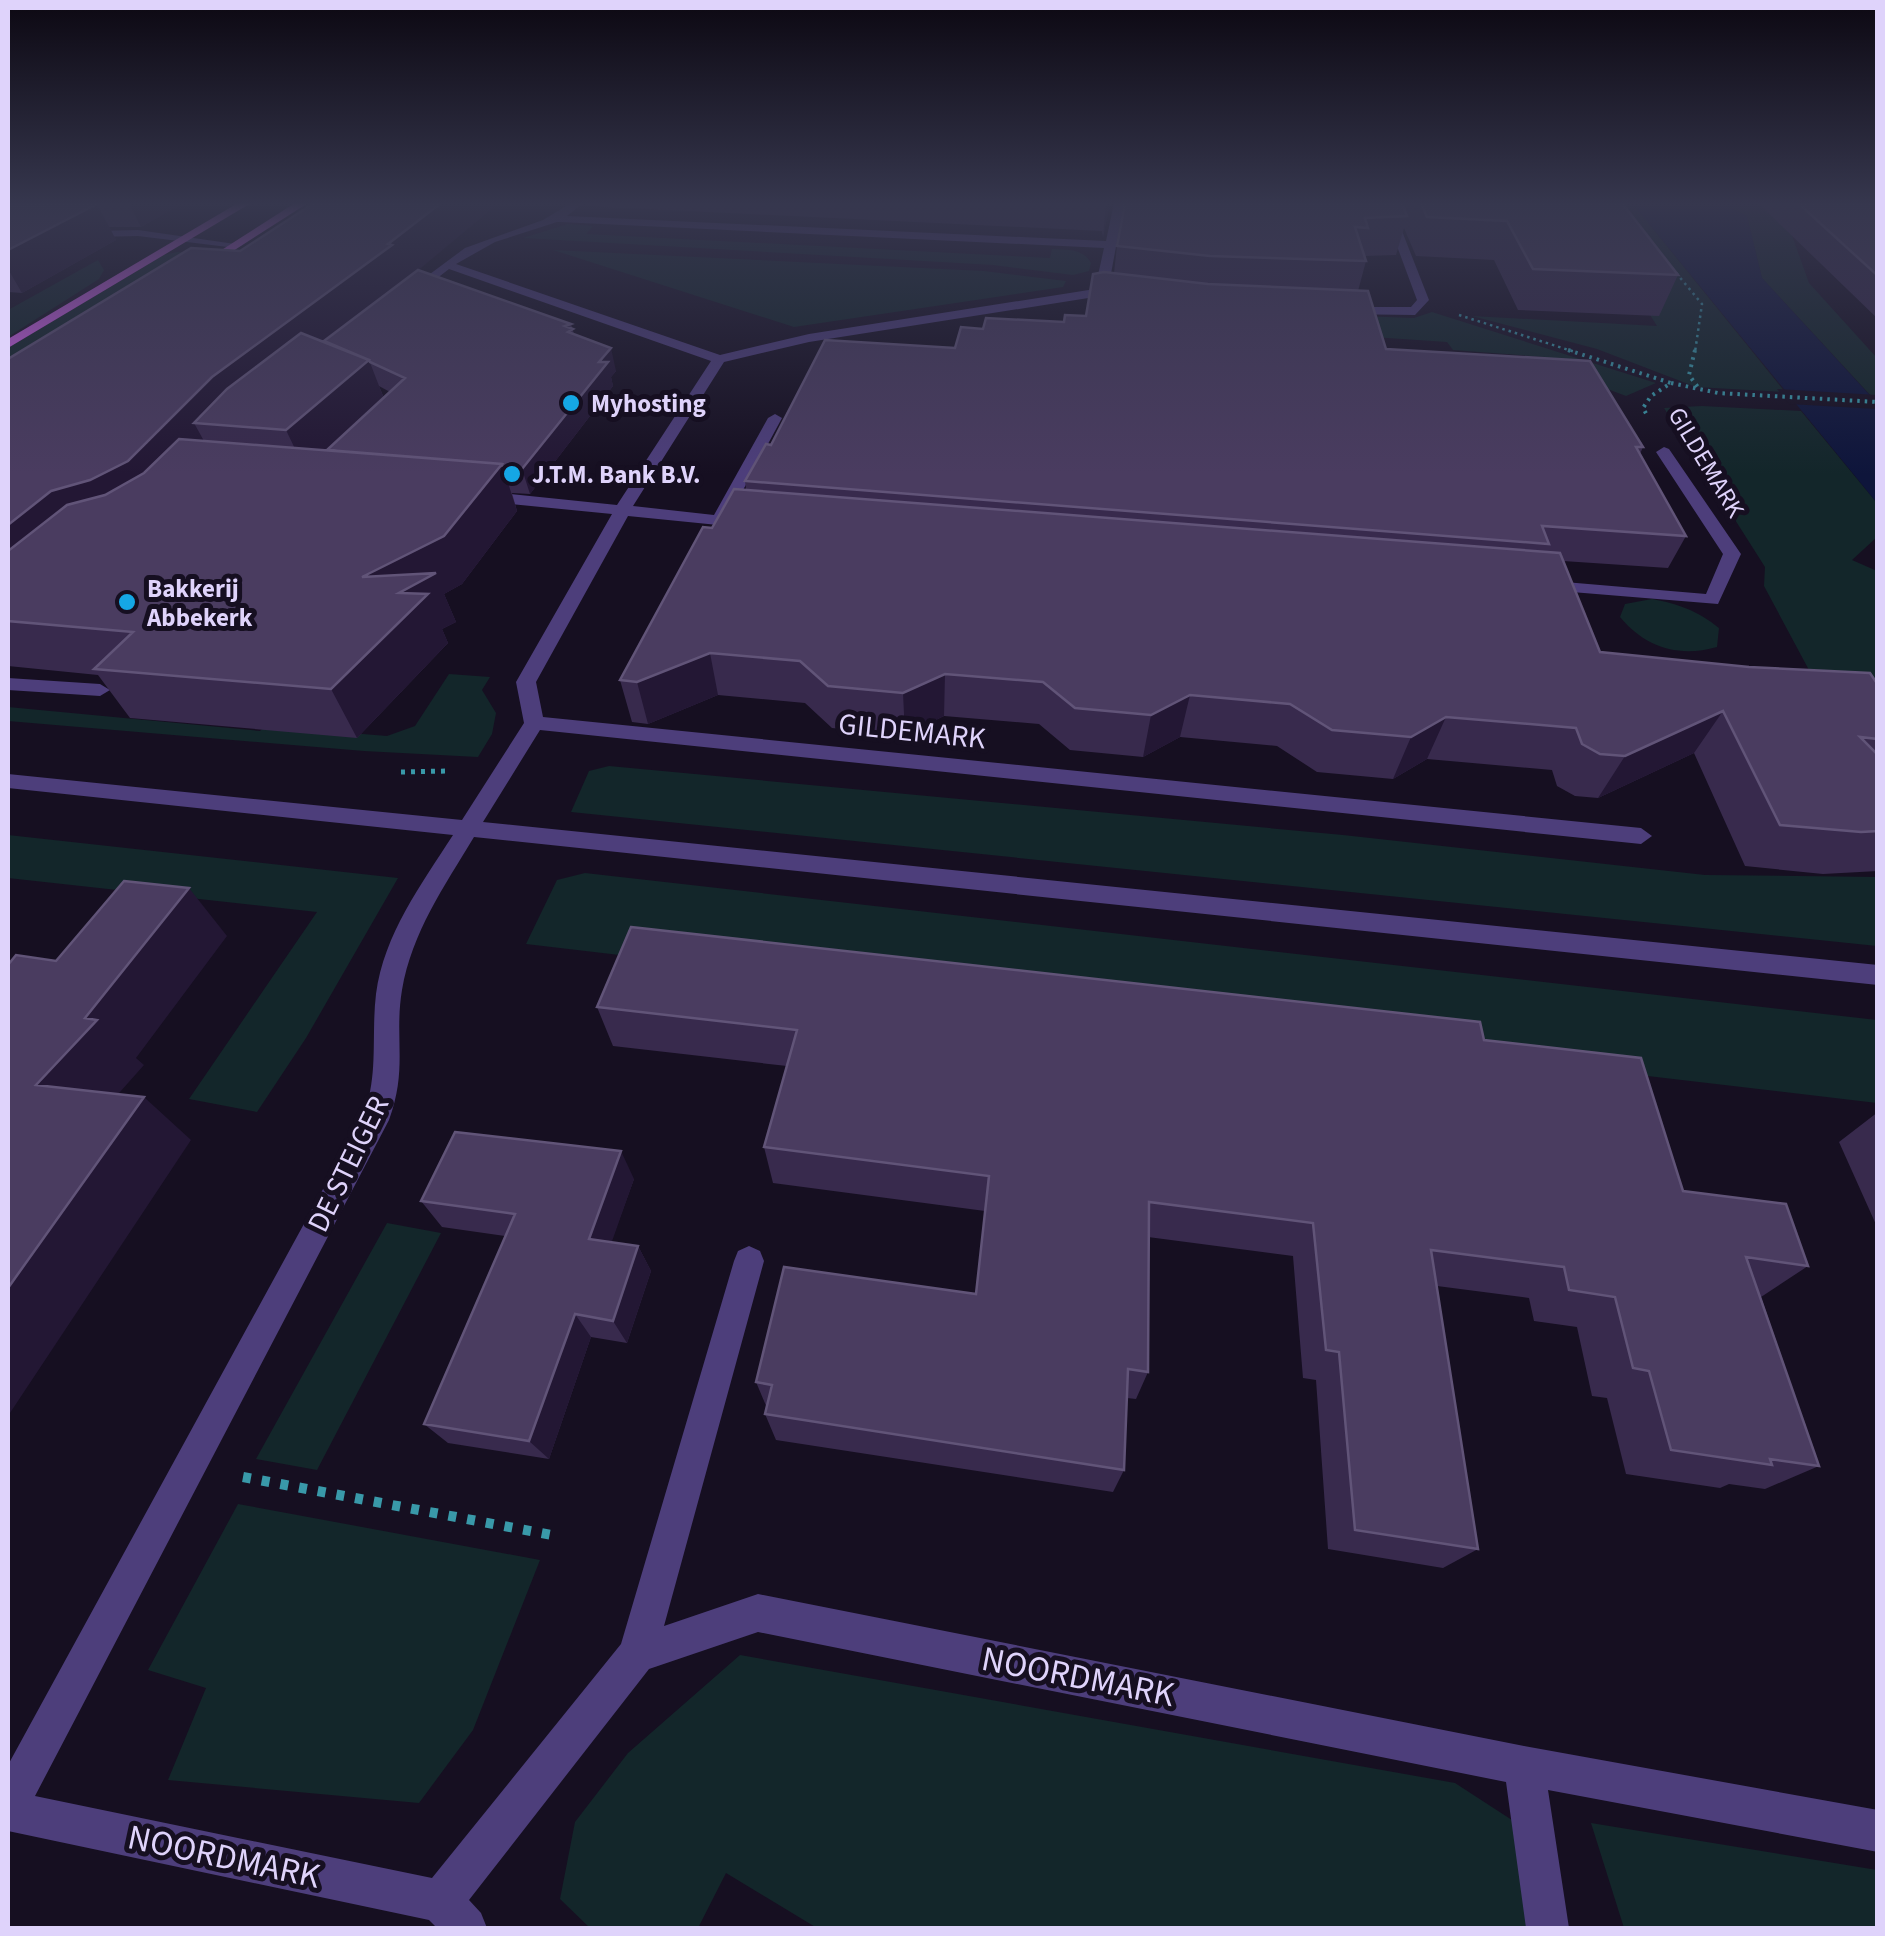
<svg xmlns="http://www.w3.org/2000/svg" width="1885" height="1936" font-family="'Source Sans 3',sans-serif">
<rect width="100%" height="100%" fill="#160f21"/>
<path fill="#13262a" d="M1571 203H1632L1785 392 1696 387 1597 349 1472 316 1657 326 1608 248Z
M1721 203H1775L1790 230 1809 283 1877 358V397H1872L1762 278 1747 216Z
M568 224 593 226 586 234 1050 258 1052 249C1067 250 1083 248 1091 263L1089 271 1073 275 993 265 523 238Z
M553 250 984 271 1066 281 1063 287 794 327Z
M177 252H186L8 373V348L164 255Z
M98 260 104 270 99 279 8 337V310Z
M1432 312 1656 383 1626 396 1557 370 1545 357 1453 350 1447 342 1343 335 1331 315 1414 318Z
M1702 406 1801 411 1877 503V537L1852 560 1877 571V753L1824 698 1764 586 1765 567 1664 408Z
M1652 599C1679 604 1698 611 1719 628L1717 647C1678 658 1645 647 1620 617L1625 604Z
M449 674 490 677 482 690 496 713 492 734 478 757 364 751 8 721V707L260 731 265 726 387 736 415 726Z
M609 766 1343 835 1705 875 1877 877V946L571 812 589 771Z
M8 835 398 878 306 1038 257 1112 189 1099 317 912 8 878Z
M585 873 1877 1020V1103L526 944 557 880Z
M387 1223 441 1233 317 1470 256 1459Z
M238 1504 540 1560 473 1730 419 1803 168 1780 206 1688 148 1670Z
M740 1655 1455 1783 1515 1822 1536 1928H817L726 1873 698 1928H590L560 1899 575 1822 628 1753Z
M1591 1823 1877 1870V1928H1624Z"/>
<path fill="#0e153b" d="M1632 203H1721L1747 216 1762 278 1877 403V503Z"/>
<path fill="#160f21" d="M1777 389 1877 395V409L1789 404Z"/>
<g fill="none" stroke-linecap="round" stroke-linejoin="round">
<path stroke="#3999a9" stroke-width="2.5" stroke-dasharray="2.5 4" stroke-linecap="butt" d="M1672 268 1702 304 1695 352
M1459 315 1575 352"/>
<path stroke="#3999a9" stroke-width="4" stroke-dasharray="2.5 5" stroke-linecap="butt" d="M1568 350 1671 383 1651 396 1643 408 1648 417
M1695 350 1689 375 1700 390
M1671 383 1718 393 1878 402"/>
<path stroke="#3999a9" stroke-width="5" stroke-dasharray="4 6" stroke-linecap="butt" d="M401 772 448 771"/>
<path stroke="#3999a9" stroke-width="10" stroke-dasharray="8 11" stroke-linecap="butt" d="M243 1477 552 1535"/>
<path fill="#4d3e7b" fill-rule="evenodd" d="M571 203H583L567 216 1106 241 1114 203H1124L1108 290 1129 296 1123 300 1101 296 809 342 724 362 633 506 714 515 768 418 775 414 782 418 729 516 756 523 748 528 628 516 536 682 543 717 1641 828 1652 836 1641 844 540 730 483 822 1878 965V985L474 837C444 887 412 932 402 990 394 1038 408 1069 389 1120L35 1796 432 1878 621 1644 734 1261 738 1251 749 1246 760 1251 764 1261 664 1626 758 1594 1524 1746 1878 1810V1852L1548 1790 1569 1928H1526L1506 1782 758 1632 649 1669 469 1900 481 1913 487 1928H437L429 1920 8 1831V1765L363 1116C379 1076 371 1036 376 994 384 934 421 885 453 835L8 788V774L462 820 524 723 516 682 612 514 480 501 472 496 480 491 617 505 711 361 449 269 409 300 399 297 465 248 543 220ZM557 222H560L1104 248 1095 289 809 334 720 355 456 264 495 242Z
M1381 203H1391L1429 300 1415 315 1338 314V308L1342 307H1411L1417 300Z
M138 230 242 245 236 248 138 236 8 239V233Z
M1664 447 1669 449 1741 554 1718 604 1535 589 1532 585 1541 580 1706 594 1723 554 1656 452Z
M8 678 100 684 110 690 100 696 8 690Z"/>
<path fill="#d864f1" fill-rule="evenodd" d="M238 203H251L8 348V339Z
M295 203H308L205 269 195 267Z"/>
</g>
<path fill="#382a4d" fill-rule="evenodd" d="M8 203H183L141 227H109L116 240 22 293 8 292Z
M584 203H1110L1103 237 1102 231 585 206Z
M1125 203H1622L1678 275 1659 316 1518 310 1494 260 1416 256 1404 228 1396 255 1364 256 1366 261 1358 291 1386 349 1643 447 1640 454 1686 536 1668 568 1563 561 1600 652 1878 685V871L1823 874 1745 866 1694 753 1598 798 1575 796 1557 786 1552 770 1427 759 1393 779 1317 772 1277 746 1180 737 1143 757 1070 750 1039 724 944 716 905 735 832 728 805 703 718 695 648 724 632 722 620 680 712 528 746 490 745 481 771 445 955 348 983 329 1064 322 1086 316 1114 273 1117 246Z
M1758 203H1878V319Z
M419 270 571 324 574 334 616 371 611 377 613 386 530 494 512 493 517 511 462 584 444 594 456 622 442 629 448 643 357 738 130 718 98 675 8 666V359ZM379 386 390 392 384 398Z
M597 1007 1484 1040 1683 1191 1808 1266 1761 1297 1819 1466 1765 1489 1729 1484 1720 1488 1626 1474 1607 1398 1592 1396 1577 1327 1534 1321 1529 1298 1437 1286 1478 1549 1443 1568 1328 1549 1316 1380 1303 1378 1293 1256 1148 1237V1372L1136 1399 1127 1398 1124 1470 1113 1492 776 1440 765 1414 767 1408 756 1382 976 1294 985 1211 773 1183 764 1147 787 1066 613 1046Z
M1878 1112V1229L1839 1142Z
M634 1179 611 1242 638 1246 651 1271 627 1343 591 1337 549 1459 448 1443 424 1424 505 1236 442 1227 421 1201Z"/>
<path fill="#231734" d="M129 203H183L141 227Z
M441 203H499L231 426 194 423 209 450 8 602V525L51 491 212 377Z
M1106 203H1110L1103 237Z
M97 204 116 240 22 293 8 269V250Z
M611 348 616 371 611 377 613 386 530 494 522 469Z
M369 360 386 404 308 476 286 430Z
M502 464 517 511 462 584 444 594 456 622 442 629 448 643 357 738 331 689 362 577Z
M710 653 718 695 648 724 637 682Z
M945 674 944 716 905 735 903 693Z
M1190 695 1180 737 1143 757 1151 715Z
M1723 711 1694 753 1598 798 1625 756Z
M1446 717 1427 759 1393 779 1411 737Z
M189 888 227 936 136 1058 144 1065 88 1128 36 1085 85 1018Z
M144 1097 191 1140 8 1416V1288Z
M621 1151 634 1179 604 1264 589 1239Z
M638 1246 651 1271 627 1343 613 1321Z
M575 1314 591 1337 549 1459 529 1441Z"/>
<path fill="#4a3c60" stroke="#615478" stroke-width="2.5" d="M314 203H441L388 244 392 245 212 377 128 461 90 480 51 491 8 525V359L191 248 240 251Z
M1125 203H1402L1407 216 1365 218 1368 228 1355 227 1366 261 1210 256 1117 246Z
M1421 203H1622L1678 275 1533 269 1507 221 1427 217Z
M1798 203H1878V276Z
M97 204 8 250V206Z
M418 270 571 324 565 326 573 329 568 332 611 348 599 362H608L522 469 503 467 502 464 327 450 405 378 370 362 369 360 324 341Z
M1104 272 1208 284 1368 291 1386 349 1590 361 1643 447H1636L1686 536 1542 526 1549 544 745 481 766 444 771 445 825 340 955 348 961 327 983 329 986 318 1064 322 1065 315 1086 316 1093 274Z
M301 333 369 360 286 430 194 423 227 389Z
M179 439 502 464 444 536 362 577 436 573 399 593 428 594 331 689 94 669 133 632 8 621V551L67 505 105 495 144 473Z
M734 489 1560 553 1600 652 1749 667 1870 673 1878 685V739L1860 737 1878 755V831L1861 832 1780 825 1723 711 1625 756 1600 754 1582 744 1576 728 1446 717 1411 737 1332 730 1290 704 1190 695 1151 715 1075 708 1043 682 945 674 903 693 828 686 800 661 710 653 637 682 620 680 703 527 712 528Z
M124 881 189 888 85 1018 97 1020 36 1085 144 1097 8 1288V965L16 955 56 961Z
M631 927 1480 1022 1484 1040 1641 1058 1683 1191 1786 1204 1808 1266 1746 1257 1819 1466 1770 1459 1772 1465 1671 1450 1649 1371 1633 1368 1615 1297 1569 1290 1564 1267 1431 1250 1478 1549 1355 1530 1339 1352 1326 1350 1313 1223 1149 1202 1148 1372 1128 1369 1124 1470 765 1414 772 1385 756 1382 784 1267 976 1294 989 1176 764 1147 797 1030 597 1007Z
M455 1132 621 1151 589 1239 638 1246 613 1321 575 1314 529 1441 424 1424 515 1214 421 1201Z"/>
<linearGradient id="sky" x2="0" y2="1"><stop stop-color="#0c0812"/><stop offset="0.43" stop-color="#36374e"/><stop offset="1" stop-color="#36374e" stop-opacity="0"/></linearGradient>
<rect width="1885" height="474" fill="url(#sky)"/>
<g fill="#15a7e5" stroke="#160f21" stroke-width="4">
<circle cx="571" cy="403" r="10"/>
<circle cx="512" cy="474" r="10"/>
<circle cx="127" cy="602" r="10"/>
</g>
<g text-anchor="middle" stroke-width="10" stroke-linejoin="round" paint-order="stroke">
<g font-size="25" font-weight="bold" fill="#dfd3fb" stroke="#160f21" text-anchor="start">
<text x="591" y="412">Myhosting</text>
<text x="532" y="483">J.T.M. Bank B.V.</text>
<text x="147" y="597">Bakkerij<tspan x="147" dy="29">Abbekerk</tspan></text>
</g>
<g font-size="25" fill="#dfd3fb" stroke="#160f21">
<text transform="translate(1707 462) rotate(59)" y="9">GILDEMARK</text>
</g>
<g font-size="30" fill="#dfd3fb" stroke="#160f21">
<text transform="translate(912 731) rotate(6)" y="10">GILDEMARK</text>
<text transform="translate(348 1164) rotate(-64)" y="10">DE STEIGER</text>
</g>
<g font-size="35" fill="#dfd3fb" stroke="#160f21">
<text transform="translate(1078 1676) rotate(11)" y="12">NOORDMARK</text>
<text transform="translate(224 1856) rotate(12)" y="12">NOORDMARK</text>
</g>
</g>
<rect width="1885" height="1936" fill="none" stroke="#dfd3fb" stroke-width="20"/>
</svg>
